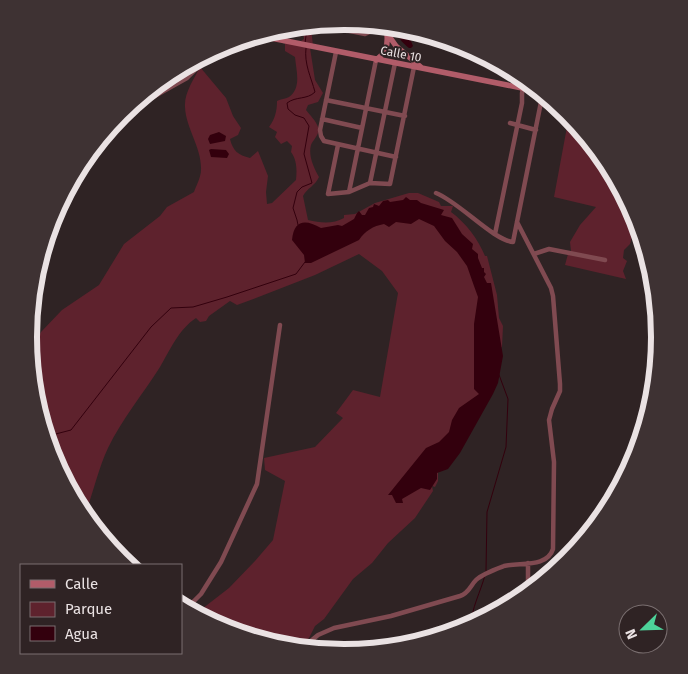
<svg xmlns="http://www.w3.org/2000/svg" width="688" height="674" font-family="'Fira Sans',sans-serif">
<rect width="100%" height="100%" fill="#2f2324"/>
<path fill="#5e222d" d="M311 28 313 46 301 41 304 39 303 30Z
M285 43 310 48 315 80 323 93 318 102 308 105 306 110C310 115 316 121 318 127 321 133 313 140 311 145 308 156 314 168 319 177 315 186 307 188 303 196L308 220C321 223 333 224 344 218V215L355 214 375 203 409 193H418L439 202 441 206H453L451 212C466 223 478 239 485 256H487L497 295 499 318 503 326 502 347 496 351 488 386 444 469 438 472V481L435 487 432 486 433 491 415 518 388 543 372 563 353 579 324 619 315 626 309 638 301 644 223 629 198 612 229 588 255 561 273 540 285 481 265 470 264 458 315 447 343 418 336 413 353 390 380 397 398 293 382 271 359 254 315 275 248 301 237 305 230 301 209 316 206 321 200 322 196 318C179 329 170 350 160 367 143 394 122 419 108 448 99 467 94 489 87 509L52 458 31 350 41 332 62 310 99 285 124 244 160 216 167 207 194 192C196 186 201 177 201 170 202 148 186 129 185 107 184 93 194 79 200 67L226 98 233 116 241 128 238 135 230 139C233 151 238 155 250 158L258 151 268 176 266 192 267 204 272 203 296 180C297 170 297 160 291 152L292 146 287 141 281 144 275 137 277 132 269 127C275 119 277 111 277 101 281 99 285 99 289 97 302 88 296 70 295 57L285 51Z
M569 116 633 212 624 213 636 221 630 244 624 250 623 258 627 261 623 271 626 279 565 265 568 254 571 251 570 242 580 225 596 207 554 197Z"/>
<path fill="#33000d" d="M398 32C407 34 410 37 413 46L411 48H409C404 44 398 39 398 32Z
M219 132 226 136 225 141 210 144 208 139 210 135Z
M211 149 226 150 229 154 227 158 211 157 209 150Z
M406 197 410 200H417L421 203 444 210 441 215 452 218 462 234 473 244 472 249 478 254V258L482 268H484V272L486 274 484 277 487 283H491L503 356 498 383 493 394 460 453 448 469 437 473V479L430 490 421 488 402 499 403 503H396L392 495H388L426 448 439 442 449 432 452 420 459 408 479 394 474 389V324L478 297 474 286 467 266 457 252 445 241 434 226 419 219 411 224 396 222 389 227 384 224C373 226 365 231 359 240L311 263H305L304 255 292 240C294 220 305 219 321 228L338 225 342 226 354 219 357 213 359 211 362 215H365L369 208 373 207 374 204 379 206 383 201 388 200 390 202 403 200Z"/>
<g fill="none" stroke-linecap="round" stroke-linejoin="round">
<path stroke="#33000d" stroke-width="1" d="M305 43 307 29
M298 225 297 220 293 208 297 192 302 187 312 183 304 154 309 126 304 118 295 115 288 109 287 103C296 96 307 100 315 92 311 77 304 64 306 48
M48 436 71 430 151 327 171 308 193 307 227 297 296 274 305 262
M486 571 487 512 506 447 508 399 498 372
M471 625C471 609 481 591 485 575"/>
<path stroke="#804a51" stroke-width="4.5" d="M330 27 365 34 379 28
M284 41 288 32
M336 52 320 130 321 136 324 141 396 157
M326 100 405 116
M119 116 187 78 198 67 202 60
M322 119 362 128
M510 123 536 130
M338 145 328 194 349 192 370 183 390 184 414 67
M370 183 395 63
M349 192 376 60
M436 193C459 202 493 240 513 242L542 97
M495 234 522 103V93L524 85
M534 254 549 249 605 260
M44 256 60 205
M528 586V563
M189 606 201 594 221 562 257 484 280 325
M306 645 318 635 334 628 391 616 460 596C469 593 470 586 476 580 482 574 496 569 504 566 520 562 547 568 553 549L554 462 549 420 552 409 560 391V384L553 296 551 288 517 222"/>
<path stroke="#b15c69" stroke-width="5.5" d="M384 29 396 46 422 68
M266 37 532 90
M376 60C386 53 388 46 387 34"/>
</g>
<g text-anchor="middle" stroke-width="4" stroke-linejoin="round" paint-order="stroke">
<g font-size="12" fill="#eae2e3" stroke="#2f2324">
<text transform="translate(401 54) rotate(11)" y="4">Calle 10</text>
</g>
</g>
<path d="M0 0H688V674H0ZM37 337a307 307 0 1 1 614 0a307 307 0 1 1-614 0Z" fill="#3e3233" fill-rule="evenodd"/>
<path fill="none" stroke="#eae2e3" stroke-width="6" d="M37 337a307 307 0 1 1 614 0a307 307 0 1 1-614 0Z"/>
<rect x="20" y="564" width="162" height="90" fill="#2f2324" stroke="#7a6f70"/>
<rect x="30" y="580" width="25" height="8" fill="#b15c69" stroke="#7a6f70"/>
<text x="65" y="589" font-size="15" fill="#eae2e3">Calle</text>
<rect x="30" y="602" width="25" height="15" fill="#5e222d" stroke="#7a6f70"/>
<text x="65" y="614" font-size="15" fill="#eae2e3">Parque</text>
<rect x="30" y="626" width="25" height="15" fill="#33000d" stroke="#7a6f70"/>
<text x="65" y="639" font-size="15" fill="#eae2e3">Agua</text>
<g transform="translate(643 629) rotate(247)"><circle r="24" fill="#2f2324" stroke="#7a6f70"/>
<path d="M0-4L9 19L0 12L-9 19Z" fill="#4dd39a"/>
<text y="-8" font-size="14" font-weight="bold" text-anchor="middle" fill="#eae2e3">N</text>
</g>
</svg>
